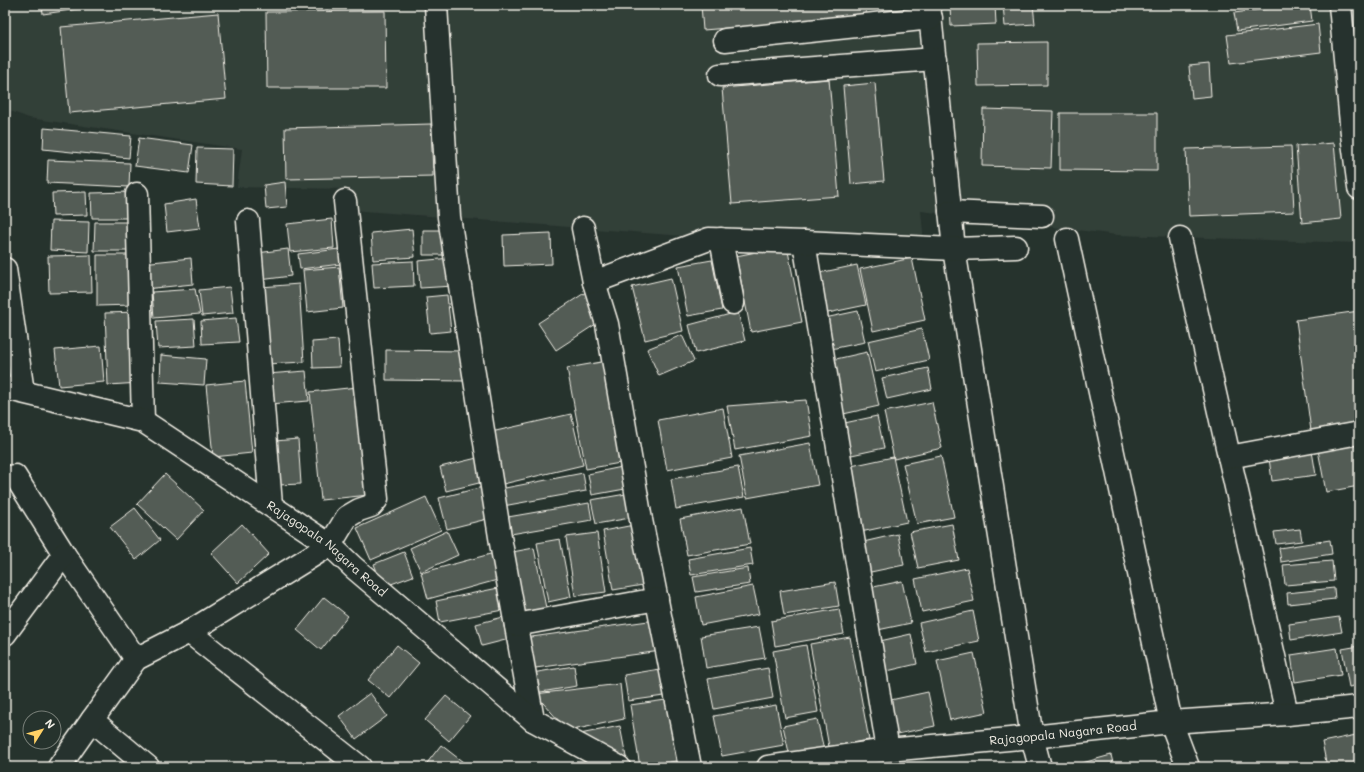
<svg xmlns="http://www.w3.org/2000/svg" width="1364" height="772" font-family="Mali,sans-serif">
<rect width="100%" height="100%" fill="#26332d"/>
<filter id="ink" filterUnits="userSpaceOnUse"><feTurbulence type="fractalNoise" baseFrequency=".025" numOctaves="2"/><feDisplacementMap in="SourceGraphic" scale="8" xChannelSelector="R" yChannelSelector="G"/><feConvolveMatrix kernelMatrix="1 2 1 2 8 2 1 2 1" color-interpolation-filters="sRGB"/></filter>
<g filter="url(#ink)">
<path fill="#333f39" d="M5 5H1359V243L1118 235 921 211 925 255 352 210 351 189 237 187 242 149 29 118 5 109Z"/>
<path fill="#525c55" stroke="#f4f1e8" d="M42 5H106L43 14Z
M701 5H865L867 17 703 30Z
M950 5H995L996 24 951 26Z
M1003 5H1033L1035 24 1005 26Z
M1296 5H1310L1312 21 1237 31 1234 13Z
M385 11 386 88H267L266 12Z
M218 13 226 99 69 113 61 27Z
M1318 24 1321 52 1231 63 1227 35Z
M1047 42V85L978 86 977 43Z
M1209 64 1211 96 1192 98 1189 66Z
M829 79 839 196 732 204 722 88Z
M875 83 884 181 851 184 843 86Z
M983 109 1053 111 1051 168 982 166Z
M1060 113H1157V171L1060 170Z
M431 124 433 176 286 179 285 128Z
M44 128 131 136 129 158 43 149Z
M139 138 193 145 189 173 135 166Z
M1334 143 1341 219 1302 223 1296 146Z
M1291 146 1294 212 1189 216 1186 149Z
M197 148 233 149 232 186 196 184Z
M48 160 130 163 129 187 47 183Z
M285 182 287 207 266 209 264 185Z
M86 192 87 215 53 216 52 193Z
M130 192 131 218H92L91 193Z
M196 199 200 228 167 232 164 204Z
M332 219 334 248 290 252 287 224Z
M51 221 89 222 88 252 50 250Z
M95 222H132V251H94Z
M412 229 415 257 373 260 371 233Z
M423 230H447L448 255H423Z
M551 233 552 264 504 266 503 235Z
M787 246 802 322 751 332 736 256Z
M288 249 291 276 260 280 257 253Z
M339 249 341 264 300 269 298 254Z
M91 255 92 292 49 293 48 256Z
M97 255H132L133 305 97 306Z
M191 258 193 284 145 289 142 263Z
M451 258 454 286 420 288 418 261Z
M912 258 925 320 873 331 860 269Z
M712 260 722 310 688 316 678 266Z
M413 261 414 286 374 288 372 263Z
M857 265 866 305 823 314 814 274Z
M339 267 343 308 307 312 303 270Z
M671 278 683 331 645 340 632 287Z
M299 284 304 362 266 364 261 287Z
M230 287 233 313 202 316 199 290Z
M195 289 200 314 154 318 152 292Z
M586 292 602 320 556 350 538 323Z
M447 295 451 331 430 333 426 297Z
M858 311 865 342 826 350 820 319Z
M1359 311V425L1311 431 1296 320Z
M138 312 140 383 108 385 105 313Z
M738 312 745 341 696 353 689 325Z
M236 318 239 342 202 344 201 321Z
M194 319 196 346 158 348 156 321Z
M922 329 929 360 875 372 868 341Z
M682 335 694 361 659 376 647 349Z
M338 340 340 367 313 368 312 342Z
M101 346 104 382 59 386 55 350Z
M386 350 465 351V381L386 380Z
M867 352 879 406 839 415 827 361Z
M161 355 206 359 204 385 160 382Z
M607 361 626 462 586 469 567 368Z
M928 368 932 389 887 399 882 378Z
M306 371 309 401 270 404 267 374Z
M245 381 252 453 213 457 206 385Z
M358 387 369 495 321 500 310 392Z
M806 400 812 436 735 450 727 406Z
M932 402 942 448 894 459 884 412Z
M723 408 732 458 667 470 658 420Z
M571 414 583 465 499 485 487 433Z
M877 416 884 448 847 456 840 424Z
M298 439 301 484 278 485 275 441Z
M810 443 818 485 747 498 739 456Z
M1359 443V486L1326 492 1318 450Z
M1312 451 1316 475 1272 481 1269 458Z
M941 456 954 517 917 524 903 464Z
M893 457 907 522 856 533 842 468Z
M477 458 483 482 446 491 440 467Z
M622 467 625 489 592 495 588 474Z
M738 467 744 497 676 509 671 479Z
M583 473 586 491 503 506 500 489Z
M165 474 204 510 176 540 137 504Z
M483 487 491 518 447 529 439 498Z
M626 494 630 518 596 524 591 500Z
M426 497 441 530 371 560 357 528Z
M589 503 592 520 511 534 508 517Z
M743 507 750 544 687 555 680 519Z
M135 508 160 540 136 560 110 527Z
M242 524 269 554 238 583 211 553Z
M639 524 649 584 613 590 603 531Z
M952 524 959 560 918 568 910 532Z
M1300 529 1302 541 1276 544 1274 532Z
M447 531 458 555 421 572 410 548Z
M597 533 606 592 575 596 566 537Z
M898 534 904 565 866 573 859 543Z
M560 539 571 597 548 602 537 543Z
M1330 540 1332 554 1281 562 1279 548Z
M534 548 546 608 519 613 507 553Z
M750 548 753 565 691 575 688 559Z
M404 552 413 576 383 587 374 564Z
M494 553 501 579 428 599 421 573Z
M1332 561 1334 581 1285 585 1283 565Z
M748 568 750 584 696 592 693 577Z
M967 568 974 601 922 612 915 579Z
M902 581 911 623 873 631 864 589Z
M835 582 839 606 784 615 780 591Z
M753 586 759 614 701 625 696 597Z
M503 587 508 609 440 622 436 601Z
M1334 588 1335 599 1288 604 1287 593Z
M324 597 348 616 321 650 297 630Z
M839 609 844 634 775 646 771 621Z
M973 611 979 641 926 652 919 623Z
M511 615 517 637 482 646 476 624Z
M1339 617 1342 632 1291 640 1289 624Z
M656 620 661 651 528 669 524 638Z
M759 627 765 658 706 668 701 636Z
M911 634 917 664 887 671 880 641Z
M850 637 869 740 829 747 810 644Z
M397 645 419 663 390 698 368 680Z
M806 645 818 712 785 718 773 651Z
M1359 646V685L1349 687 1342 649Z
M1337 648 1341 675 1295 682 1291 655Z
M974 653 987 712 950 720 937 661Z
M574 666 577 686 535 693 532 673Z
M768 668 773 698 714 709 708 679Z
M660 669 664 696 628 701 624 675Z
M620 684 624 719 568 731 535 694Z
M928 692 935 726 893 735 886 701Z
M370 693 387 716 356 739 339 716Z
M446 696 470 716 449 741 425 720Z
M666 700 676 761 640 767 630 705Z
M776 705 784 745 722 756 714 716Z
M817 719 824 750 790 757 783 726Z
M620 726 628 767 575 735Z
M1356 735 1359 749V767H1327L1322 742Z
M441 745 463 762 459 767H424Z
M338 752 356 767H326Z
M1111 755 1114 767H1068Z"/>
<g fill="none" stroke-linecap="round" stroke-linejoin="round">
<defs>
<g id="minor">
<path d="M436 5 449 217 501 543 533 720"/>
<path d="M929 5 954 249 1032 737 1040 767"/>
<path d="M1340 5 1352 134 1359 188"/>
<path d="M725 40 931 18"/>
<path d="M720 75 935 59"/>
<path d="M137 194 143 421"/>
<path d="M950 212 1042 216"/>
<path d="M248 221 271 505"/>
<path d="M583 228 594 282 607 324 641 520 690 767"/>
<path d="M1180 238 1287 714"/>
<path d="M721 239 733 303"/>
<path d="M1067 239 1171 722 1188 767"/>
<path d="M804 242 888 750"/>
<path d="M5 269 23 392"/>
<path d="M594 282 709 239 804 242 954 249 1016 247"/>
<path id="s1" d="M5 388 143 421 330 545 353 567 533 720 619 767"/>
<path d="M1229 457 1359 433"/>
<path d="M5 478 15 476 64 554 136 659"/>
<path d="M516 625 657 599"/>
<path d="M189 632 360 767"/>
<path d="M5 634 64 554"/>
<path d="M92 720 148 767"/>
<path d="M59 767 92 720 136 659 189 632 330 545 347 517 359 510 371 506 377 499 345 201"/>
<path id="s2" d="M768 767 888 750 1032 737 1171 722 1287 714 1359 707"/>
</g>
</defs>
<use href="#minor" stroke="#f4f1e8" stroke-width="25"/>
<use href="#minor" stroke="#26332d" stroke-width="22"/>
</g>
</g>
<g text-anchor="middle" stroke-width="4" stroke-linejoin="round" paint-order="stroke">
<g font-size="12" fill="#f4f1e8" stroke="#26332d">
<text dy="4" stroke="none"><textPath href="#s1" startOffset="366">Rajagopala Nagara Road</textPath></text>
<text dy="4" stroke="none"><textPath href="#s2" startOffset="297">Rajagopala Nagara Road</textPath></text>
</g>
</g>
<rect width="1364" height="772" fill="none" stroke="#26332d" stroke-width="20"/>
<rect x="10" y="10" width="1344" height="752" fill="none" stroke="#f4f1e8" stroke-width="1.5" filter="url(#ink)"/>
<g transform="translate(42 730) rotate(53)"><circle r="19" fill="#26332d" stroke="#787f78"/>
<path d="M0-3L7 15L0 10L-7 15Z" fill="#ffd166"/>
<text y="-6" font-size="11" font-weight="bold" text-anchor="middle" fill="#f4f1e8">N</text>
</g>
</svg>
